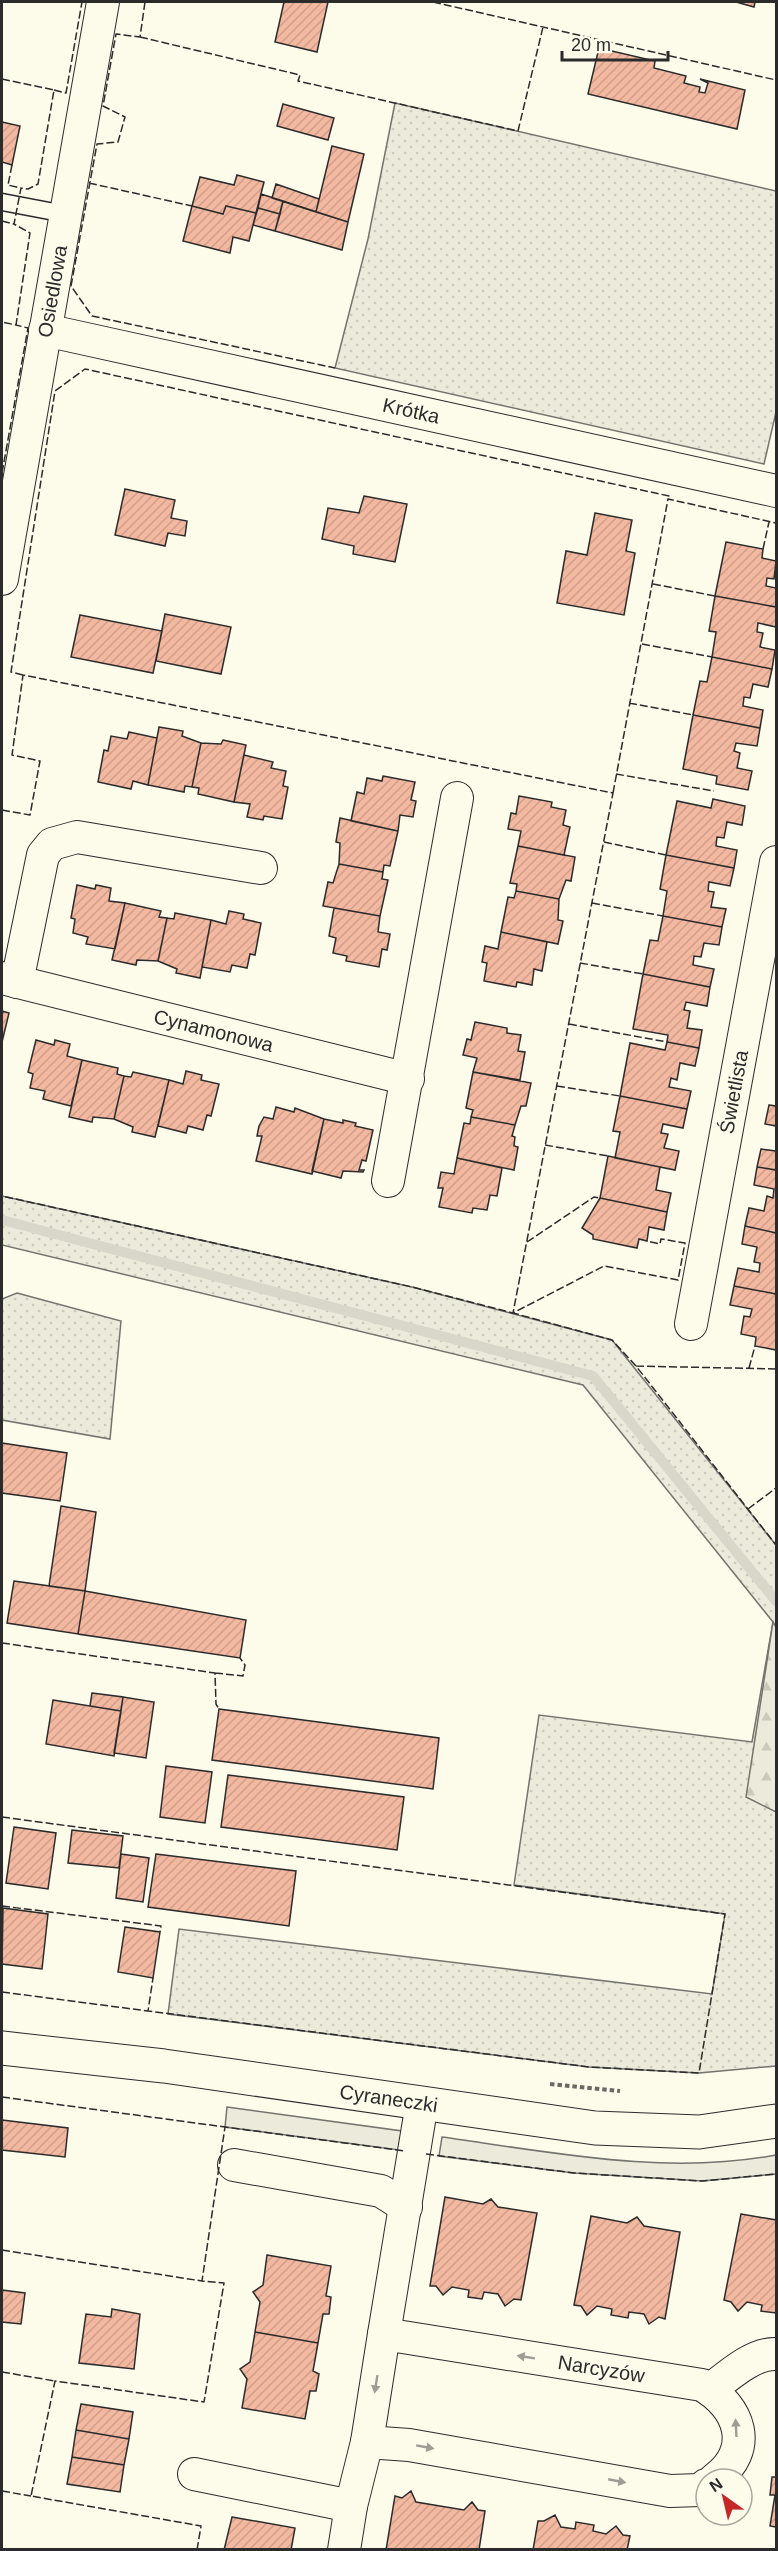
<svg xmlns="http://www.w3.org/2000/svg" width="778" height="2551" font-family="Arial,sans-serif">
<defs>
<pattern id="grass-dots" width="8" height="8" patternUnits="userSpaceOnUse" patternTransform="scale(1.5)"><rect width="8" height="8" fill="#ecebdb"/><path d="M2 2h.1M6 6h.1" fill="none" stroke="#cbcabc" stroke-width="1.8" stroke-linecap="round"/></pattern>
<pattern id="forest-firs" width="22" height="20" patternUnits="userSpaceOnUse" patternTransform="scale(1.5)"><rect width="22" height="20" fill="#ecebdb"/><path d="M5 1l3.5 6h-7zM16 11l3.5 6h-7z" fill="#cbcabc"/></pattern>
<pattern id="building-hatch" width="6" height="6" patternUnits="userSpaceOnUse" patternTransform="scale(1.5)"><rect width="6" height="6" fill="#f2b8a0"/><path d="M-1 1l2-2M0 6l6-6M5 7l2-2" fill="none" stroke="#d09e8a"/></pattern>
</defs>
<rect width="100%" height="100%" fill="#fdfbea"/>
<path fill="url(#grass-dots)" stroke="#74746e" stroke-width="1.5" d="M395 103 776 191V412L764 464 335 368 368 239Z
M2 1196 412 1287 612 1340 776 1545V2066L699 2073 589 2067 168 2014 179 1929 712 1994 725 1914 514 1885 539 1715 752 1742 773 1622 583 1385 2 1245Z
M17 1293 121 1321 110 1439 2 1420V1299Z"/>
<path fill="url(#forest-firs)" stroke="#74746e" stroke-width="1.5" d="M773 1622 776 1627V1812L746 1797Z"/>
<path fill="#ecebdb" stroke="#74746e" stroke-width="1.5" d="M227 2107 402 2131 399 2150 225 2127Z
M442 2137C551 2152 666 2176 776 2155V2174L702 2181 574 2173 439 2156Z"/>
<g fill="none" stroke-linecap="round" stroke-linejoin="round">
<path stroke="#d8d7c9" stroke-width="10" d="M2 1220 593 1376 776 1601"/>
</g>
<path fill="url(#building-hatch)" stroke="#2b2b2b" stroke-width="1.5" d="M284 2H328L317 52 275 42Z
M736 2H755L754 7Z
M599 48 655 61 654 68 686 76 684 83 700 87 699 92 705 93 708 83 700 79 745 90 737 129 588 94Z
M283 104 334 118 328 140 277 126Z
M2 122 20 126 12 165 2 162Z
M332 146 364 154 348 222 316 212Z
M237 175 264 182 256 213 226 206 223 214 192 206 200 177 234 185Z
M276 184 319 199 316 212 272 198Z
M261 194 283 201 280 214 258 208Z
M283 201 348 222 342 250 275 231Z
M192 206 223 214 226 206 256 213 249 241 233 237 230 253 183 241Z
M258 208 280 214 275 231 253 225Z
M125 489 175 500 171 518 187 521 185 536 168 533 165 546 115 535Z
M364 496 407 504 395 562 353 554 354 546 322 539 328 508 359 513Z
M595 513 632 520 626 551 635 553 624 615 557 603 566 551 587 555Z
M726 542 763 549 762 558 776 561 774 579 767 578 766 586 776 588V607L715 596Z
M715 596 776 607V627L758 623 757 632 763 633 760 647 775 650 772 669 712 657 716 632 709 631Z
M165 614 231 627 221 674 156 661Z
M80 615 162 631 153 673 71 657Z
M712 657 772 669 768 687 753 684 750 698 744 697 743 706 763 710 760 728 693 715 700 681 707 682Z
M693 715 760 728 757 746 736 743 734 751 740 753 737 768 752 771 748 790 716 784 717 776 683 769Z
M159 727 183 731 182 736 201 743 192 787 185 786 184 792 148 785Z
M129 732 157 738 148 785 133 781 131 789 98 782 104 750 108 751 111 736 127 739Z
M223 740 246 745 234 802 198 794 199 788 192 787 201 743 221 744Z
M244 755 273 762 271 768 286 771 283 786 288 787 282 819 264 816 263 820 247 817 250 804 234 802Z
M383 776 415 782 411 800 416 801 413 817 400 815 398 831 351 821 357 792 364 794 367 778 382 781Z
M519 796 552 802 551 807 566 810 563 825 570 827 564 855 518 846 521 831 508 829 511 813 516 814Z
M713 799 745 806 742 825 727 822 724 838 717 837 716 846 737 850 734 868 666 855 677 801 711 808Z
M340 818 398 831 390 866 384 865 383 872 339 864 340 843 336 842Z
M518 846 575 857 571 881 566 880 559 899 516 891 517 884 510 883Z
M666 855 734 868 730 886 709 882 708 891 714 892 711 907 726 909 722 927 663 916 667 891 660 889Z
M339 864 383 872 382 879 388 880 380 916 323 906 328 882 333 883Z
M77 885 95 889 96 885 111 888 109 901 125 903 115 949 86 944 88 937 73 933 75 919 71 918Z
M516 891 559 899 558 920 563 921 558 944 501 932 508 897 514 898Z
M125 903 161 911 159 917 167 918 158 961 137 960 136 965 112 960Z
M334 908 380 916 378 932 390 934 387 950 382 949 379 967 346 961 347 956 333 953 336 938 329 936Z
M229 911 244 914 243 919 261 923 255 955 250 954 247 968 232 965 230 972 202 967 211 920 226 924Z
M175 913 211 920 200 978 176 973 177 969 158 961 167 918 174 919Z
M663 916 722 927 719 945 704 943 701 957 694 956 693 965 714 969 710 987 643 974 650 940 658 941Z
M501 932 547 942 542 971 534 969 532 985 517 982 516 987 484 981 487 963 482 962 485 946 498 949Z
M643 974 710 987 707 1006 686 1002 684 1010 690 1011 687 1028 702 1030 699 1048 667 1042 668 1035 633 1029Z
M2 1011 9 1013 2 1042Z
M475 1022 507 1028V1033L521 1035 518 1051 525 1052 520 1080 473 1072 477 1058 463 1055 467 1039 471 1040Z
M36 1040 54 1045 55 1040 70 1044 67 1056 82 1060 71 1106 43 1099 45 1091 30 1088 33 1074 28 1072Z
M667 1042 699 1048 695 1066 680 1063 677 1080 671 1078 669 1087 691 1091 687 1109 620 1096 630 1043 665 1050Z
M82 1060 118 1068 117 1074 124 1076 114 1119 93 1117 92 1122 69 1117Z
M186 1071 202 1075 201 1080 219 1084 211 1116 207 1115 203 1130 188 1126 186 1133 158 1126 169 1080 183 1084Z
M133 1072 169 1080 155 1137 132 1132 133 1127 114 1119 124 1076 131 1077Z
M473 1072 531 1083 526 1106H521L515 1125 471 1117 473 1110 466 1108Z
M620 1096 687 1109 683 1128 663 1124 661 1133 668 1134 664 1148 679 1151 675 1170 615 1158 620 1132 613 1131Z
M769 1105 776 1106V1126L765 1124Z
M276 1107 294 1112 295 1108 324 1119 312 1174 256 1161 262 1136H257L259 1126 264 1117 273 1119Z
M471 1117 515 1125 512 1136 515 1137 514 1146 518 1147 514 1170 457 1158 464 1123 470 1124Z
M324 1119 343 1123V1120L356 1123 355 1126 373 1130 366 1161 362 1160 359 1170H364L363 1172 343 1171 341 1178 312 1171Z
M761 1149 776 1151V1170L757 1167Z
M608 1156 660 1167 656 1190 671 1193 667 1212 600 1198Z
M457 1158 502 1168 497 1196 490 1195 487 1210 473 1208 472 1213 439 1207 443 1188H438L441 1172 454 1174Z
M757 1167 776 1170V1233L745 1226 749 1208 764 1211 767 1196 773 1198 774 1189 754 1185Z
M600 1198 667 1212 664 1230 649 1227 647 1241 639 1239 637 1248 593 1239V1235L582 1228Z
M745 1226 776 1233V1294L734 1286 738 1268 759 1272 760 1263 754 1262 757 1247 742 1244Z
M734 1286 776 1294V1350L755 1346 756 1337 741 1334 744 1316 750 1317 752 1309 730 1305Z
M2 1443 67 1453 60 1501 2 1493Z
M61 1506 96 1512 85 1591 49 1586Z
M14 1581 85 1591 78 1634 7 1623Z
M85 1591 246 1620 240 1658 78 1634Z
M92 1693 123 1697 121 1711 90 1706Z
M123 1697 154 1702 146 1758 114 1753Z
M53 1700 121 1711 114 1756 46 1744Z
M219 1709 439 1738 433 1789 212 1760Z
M166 1766 212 1772 205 1823 160 1817Z
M228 1775 404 1797 397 1850 221 1827Z
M14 1827 56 1833 48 1889 6 1883Z
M72 1830 123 1836 119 1868 68 1863Z
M121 1854 149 1858 143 1902 116 1898Z
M156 1854 296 1871 289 1926 148 1907Z
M3 1908 48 1914 42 1969 2 1964Z
M125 1927 160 1932 153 1978 118 1972Z
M2 2120 68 2128 65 2157 2 2150Z
M445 2197 483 2204 491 2199 498 2207 537 2213 521 2300 514 2299 505 2306 498 2294 484 2292 482 2299 468 2297 469 2290 452 2287 443 2295 436 2286H430Z
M741 2214 776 2220V2313L761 2311 762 2305 747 2302 738 2311 731 2302 724 2300Z
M591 2216 627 2223 637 2217 644 2226 680 2232 665 2319 659 2317 649 2324 644 2314 629 2312 628 2318 611 2315 612 2309 597 2306 587 2315 581 2306 574 2305Z
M267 2255 331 2266 326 2296 331 2297 329 2314H323L318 2343 255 2332 260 2302 253 2292 263 2285Z
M2 2290 25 2293 21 2324 2 2322Z
M112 2309 140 2314 134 2369 79 2363 86 2314 111 2317Z
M255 2332 318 2343 313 2371 319 2374 316 2391H310L305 2419 242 2408 247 2379 240 2369 250 2362Z
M81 2404 133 2412 129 2439 76 2430Z
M76 2430 129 2439 124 2465 72 2457Z
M72 2457 124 2465 120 2492 67 2484Z
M772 2477H776V2527L770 2526 775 2495H770Z
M411 2491 416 2502 464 2510 472 2502 478 2510 485 2511 479 2550H386L395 2496 402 2498Z
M555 2515 561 2527 575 2529 576 2522 594 2525 593 2531 606 2534 616 2526 623 2535 630 2536 627 2550H533L538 2521H544Z
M232 2517 295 2528 291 2550H224Z"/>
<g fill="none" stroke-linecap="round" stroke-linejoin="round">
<defs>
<path id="lane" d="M2 202 65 214"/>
<g id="street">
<path id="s1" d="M45 330 776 491"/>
<path id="s2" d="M2 579 103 2"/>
<path id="s3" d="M2 978 408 1079"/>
<path d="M17 982 43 855 52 844 77 837 261 868"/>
<path d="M388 1181 457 798"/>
<path id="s4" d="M691 1324 776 862"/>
<path d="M234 2165 381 2191 406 2207"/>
<path d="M384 2334 422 2103"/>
<path d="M710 2390C728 2376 753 2353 776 2354"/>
<path d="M367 2442 409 2445 670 2491 700 2490 706 2485"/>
<path d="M194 2474 351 2506"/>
<path id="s5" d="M344 2550 351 2506 367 2442 384 2334 702 2385C740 2407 755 2449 715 2479"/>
</g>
<g id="secondary">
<path id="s6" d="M2 2048 164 2066 595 2128 699 2132 776 2121"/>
</g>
</defs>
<use href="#lane" stroke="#2b2b2b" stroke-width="19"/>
<use href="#street" stroke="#2b2b2b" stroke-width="34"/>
<use href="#secondary" stroke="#2b2b2b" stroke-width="35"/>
<path stroke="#6a6964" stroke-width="4" stroke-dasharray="4.5 3" stroke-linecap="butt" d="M550 2084 620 2091"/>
<use href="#lane" stroke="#fdfbea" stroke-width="16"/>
<use href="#street" stroke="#fdfbea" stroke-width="32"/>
<use href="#secondary" stroke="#fdfbea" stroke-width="33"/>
<path stroke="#2b2b2b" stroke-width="1.5" stroke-dasharray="8 3" stroke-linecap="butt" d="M145 2 140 37 116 34 103 106 125 117 118 142 97 144 71 286 92 316 335 368
M433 2 776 80
M140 37 300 75 298 81 518 131 543 27
M2 79 54 90 38 184 28 189 21 188 14 224 30 233 16 325 2 322
M54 90 66 93 82 2
M12 165 8 185 21 188
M89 183 192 206
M2 221 14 224
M2 473 28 328 16 325
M763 549 769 522
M653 584 715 596
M642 644 712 657
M23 675 11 672 55 391 85 369 669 496 668 499
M629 703 693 715
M616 774 714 791
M613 793 668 499 776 523
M2 810 30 815 40 761 12 755 23 675 613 793 513 1313 412 1287 2 1196
M604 842 666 855
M592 903 663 916
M580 963 643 974
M569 1024 667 1042
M557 1086 620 1096
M545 1145 608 1156
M527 1242 594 1197 600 1198
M636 1366 612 1340 513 1313 604 1266 678 1280 685 1243 661 1239 660 1244 647 1241
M749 1368 755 1346
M776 1369 636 1366 776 1545
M748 1509 776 1488
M2 1643 215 1673 216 1704 219 1709
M215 1673 243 1676 245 1665 240 1658
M2 1817 725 1914 699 2073 589 2067 148 2011
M2 1906 161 1926 160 1932
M2 1992 148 2011 153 1978
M2 2097 225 2127
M426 2154 574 2173 702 2181 776 2174
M2 2250 202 2281
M2 2372 55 2381
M2 2491 31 2496
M197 2550 201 2526 31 2496 55 2381 204 2402 224 2283 202 2281 225 2127 405 2151"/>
</g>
<defs><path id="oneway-solid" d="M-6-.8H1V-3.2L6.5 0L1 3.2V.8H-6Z" transform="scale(1.5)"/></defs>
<g fill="#9e9d94">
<use href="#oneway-solid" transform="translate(526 2357) rotate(-171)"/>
<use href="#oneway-solid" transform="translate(376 2384) rotate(99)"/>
<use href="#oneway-solid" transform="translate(736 2428) rotate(-93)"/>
<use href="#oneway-solid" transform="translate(425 2447) rotate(10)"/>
<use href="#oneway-solid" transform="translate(617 2481) rotate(11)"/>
</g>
<g text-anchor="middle" stroke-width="4.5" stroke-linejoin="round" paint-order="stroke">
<g font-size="20" fill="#2b2b2b" stroke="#fdfbea">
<text dy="7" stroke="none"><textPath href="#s2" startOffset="292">Osiedlowa</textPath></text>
<text dy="7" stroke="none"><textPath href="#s1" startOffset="375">Krótka</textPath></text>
<text dy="7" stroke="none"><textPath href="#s3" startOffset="218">Cynamonowa</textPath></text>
<text dy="7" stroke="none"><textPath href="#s4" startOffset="236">Świetlista</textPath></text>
<text dy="7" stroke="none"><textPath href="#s6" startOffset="390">Cyraneczki</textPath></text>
<text dy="7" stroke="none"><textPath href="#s5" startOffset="440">Narcyzów</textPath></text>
</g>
</g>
<rect width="778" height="2551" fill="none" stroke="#2b2b2b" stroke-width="6"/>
<g transform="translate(724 2497) rotate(326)"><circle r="28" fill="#fdfbea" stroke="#a9a89e" stroke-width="1.5"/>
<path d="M0-4.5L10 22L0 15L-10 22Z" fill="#c62828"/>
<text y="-9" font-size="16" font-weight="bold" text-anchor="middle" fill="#2b2b2b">N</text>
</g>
<path d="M562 51v9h106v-9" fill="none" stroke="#2b2b2b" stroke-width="3"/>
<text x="571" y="51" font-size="18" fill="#2b2b2b" stroke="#fdfbea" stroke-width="4.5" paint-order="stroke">20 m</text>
</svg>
